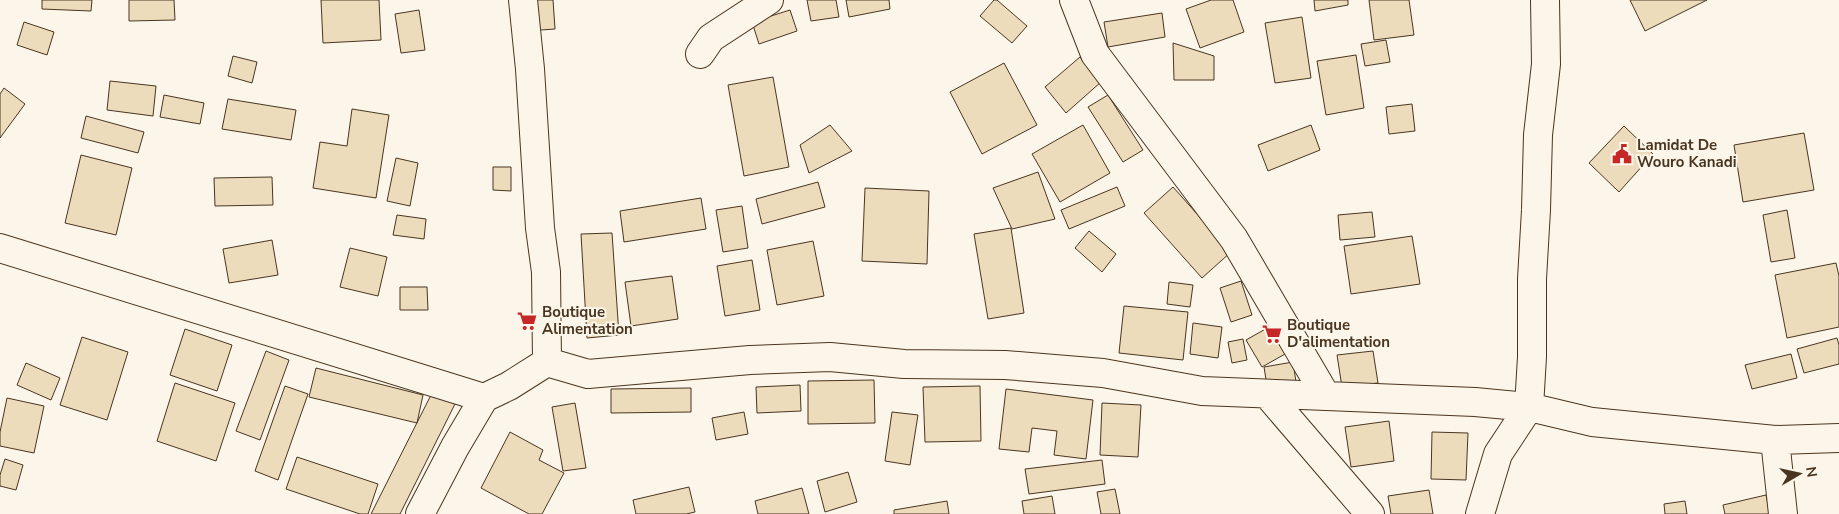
<svg xmlns="http://www.w3.org/2000/svg" width="1839" height="514" font-family="'Nunito Sans',sans-serif">
<rect width="100%" height="100%" fill="#fbf6e9"/>
<path fill="#ecdcbc" stroke="#4a3520" d="M42 0H92L91 11 42 9Z
M129 0H174L175 20 129 21Z
M321 0H379L381 40 323 43Z
M525 0H553L555 29 527 31Z
M807 0H836L839 17 811 21Z
M846 0H889L890 9 849 17Z
M994 0H997L1027 26 1012 43 980 16Z
M1211 0H1233L1244 32 1200 48 1186 9Z
M1314 0H1348V5L1315 11Z
M1369 0H1409L1414 35 1374 40Z
M1630 0H1707L1645 31Z
M419 10 425 50 401 53 395 14Z
M790 10 797 31 759 44 752 22Z
M1162 13 1165 37 1108 47 1104 22Z
M1302 17 1311 78 1275 83 1265 23Z
M24 22 54 32 47 55 17 45Z
M1386 40 1390 62 1365 66 1361 44Z
M1173 43 1214 56V80H1174Z
M1356 55 1364 108 1326 115 1317 61Z
M233 56 257 62 252 83 228 76Z
M1080 57 1101 82 1066 113 1045 87Z
M1004 63 1037 125 982 154 950 92Z
M773 77 789 167 744 176 728 85Z
M110 81 156 86 153 116 107 110Z
M4 88 25 104 0 138V94Z
M164 95 204 103 200 124 160 117Z
M1108 95 1143 150 1123 162 1088 107Z
M228 99 296 110 291 140 222 129Z
M1412 104 1415 131 1389 134 1386 107Z
M352 109 389 115 376 198 313 188 320 142 347 146Z
M86 116 144 132 138 153 81 138Z
M830 125 852 151 809 173 800 145Z
M1083 125 1110 173 1060 202 1032 154Z
M1311 125 1320 150 1268 171 1258 145Z
M1624 126 1653 154 1619 192 1589 163Z
M1804 133 1814 190 1743 202 1734 145Z
M81 155 132 168 116 235 65 223Z
M396 158 418 163 410 206 387 201Z
M493 167H511V191L493 190Z
M1038 172 1055 219 1012 229 993 188Z
M272 177 273 205 215 206 214 178Z
M818 182 825 207 762 224 756 199Z
M1117 187 1125 206 1069 229 1061 210Z
M1173 187 1231 252 1202 278 1144 213Z
M865 188 929 191 927 264 862 261Z
M701 198 706 229 624 242 620 211Z
M742 206 748 248 723 252 716 210Z
M1787 210 1795 258 1771 262 1763 215Z
M1372 212 1375 237 1340 240 1338 215Z
M397 215 426 219 424 239 393 235Z
M1011 228 1024 313 988 319 974 234Z
M1089 231 1116 254 1102 272 1075 248Z
M612 233 619 335 587 338 581 234Z
M1412 236 1420 284 1351 294 1344 246Z
M272 240 278 275 229 283 223 249Z
M813 241 824 296 777 305 767 250Z
M350 248 387 257 378 296 340 287Z
M752 260 760 310 725 316 717 266Z
M1836 263 1839 276V327L1787 338 1775 275Z
M672 276 678 319 631 326 625 282Z
M1241 281 1252 315 1231 322 1220 288Z
M1169 282 1193 285 1190 307 1167 304Z
M400 287H427L428 310H400Z
M1124 306 1188 312 1183 360 1119 353Z
M1193 323 1222 327 1218 358 1190 354Z
M1269 327 1285 354 1262 367 1246 340Z
M185 329 232 345 217 391 170 375Z
M82 337 128 352 107 420 60 405Z
M1837 338 1839 345V364L1804 373 1797 349Z
M1243 339 1247 360 1232 363 1228 342Z
M266 351 289 360 260 440 236 431Z
M1373 351 1378 383 1342 387 1337 355Z
M1791 354 1797 378 1752 389 1745 365Z
M1293 362 1296 382 1267 386 1264 367Z
M26 363 60 378 51 400 17 385Z
M316 368 423 395 417 423 309 397Z
M874 380 875 423 808 424V381Z
M175 383 235 403 216 461 157 441Z
M800 385 801 411 757 413 756 387Z
M285 386 308 394 278 480 255 471Z
M980 386 981 441 925 442 923 387Z
M691 388V412L611 413V389Z
M1006 389 1093 400 1086 459 1054 455 1057 431 1032 428 1029 452 999 449Z
M433 391 456 402 400 514H371Z
M7 398 44 406 34 453 0 446V432Z
M575 403 586 468 563 471 552 407Z
M1102 403 1141 405 1138 457 1100 455Z
M744 412 748 434 716 440 712 418Z
M892 412 918 415 910 465 885 461Z
M1389 421 1394 461 1351 467 1345 427Z
M510 432 543 450 539 460 564 473 542 514H529L481 488Z
M1432 432 1468 433 1466 480 1431 479Z
M297 457 378 484 368 514H360L286 489Z
M5 459 23 465 16 490 0 486V475Z
M1102 460 1105 484 1029 494 1025 469Z
M848 472 857 502 825 512 817 481Z
M689 487 695 512 686 514H636L633 500Z
M802 488 809 514H758L755 501Z
M1115 489 1120 514H1101L1097 492Z
M1429 490 1433 514H1391L1388 496Z
M1766 495 1770 514H1725L1723 505Z
M1052 496 1055 514H1024L1022 501Z
M947 501 949 514H894V510Z
M1685 501 1687 514H1665L1664 504Z"/>
<g fill="none" stroke-linecap="round" stroke-linejoin="round">
<defs>
<path id="street" d="M523 0 530 69 540 228 546 272 547 362
M1074 0 1095 54 1234 239 1326 396
M700 54 711 38 769 0
M0 248 484 398
M1268 395 1370 514
M1775 440 1783 514
M420 514 455 447 484 398 509 386 547 362 588 374 750 360 830 357 904 364 1005 365 1103 373 1202 391 1475 402 1529 407 1592 422 1775 440 1839 438
M1480 514 1498 454 1529 407 1532 357V279L1536 210 1538 135 1546 64 1545 0"/>
</defs>
<use href="#street" stroke="#4a3520" stroke-width="30"/>
<use href="#street" stroke="#fbf6e9" stroke-width="28"/>
</g>
<defs>
<symbol id="civic-bare" viewBox="-9 -9 18 18"><path d="M-.6-6.5H3V-4.5H.6V-3L4-1V1h2V6H-6V1h2V-1L-.6-3ZM-1.2 2.5V6h2.4V2.5Z" fill="#c62828" stroke="#fbf6e9" stroke-width="2.5" paint-order="stroke"/></symbol>
<symbol id="supermarket-bare" viewBox="-9 -9 18 18"><path d="M-6-5.5h2.5l.6 2H6L4.5 2H-2.5L-4.4-4H-6ZM-1.5 3.2a1.3 1.3 0 1 0 .1 0ZM3 3.2a1.3 1.3 0 1 0 .1 0Z" fill="#c62828" stroke="#fbf6e9" stroke-width="2.5" paint-order="stroke"/></symbol>
</defs>
<g fill-rule="evenodd">
<use href="#civic-bare" x="1608" y="140" width="28" height="28"/>
<use href="#supermarket-bare" x="513" y="307" width="28" height="28"/>
<use href="#supermarket-bare" x="1258" y="320" width="28" height="28"/>
</g>
<g text-anchor="middle" stroke-width="4" stroke-linejoin="round" paint-order="stroke">
<g font-size="15" font-weight="bold" fill="#4a3520" stroke="#fbf6e9" text-anchor="start">
<text x="1637" y="150">Lamidat De<tspan x="1637" dy="17">Wouro Kanadi</tspan></text>
<text x="542" y="317">Boutique<tspan x="542" dy="17">Alimentation</tspan></text>
<text x="1287" y="330">Boutique<tspan x="1287" dy="17">D'alimentation</tspan></text>
</g>
</g>
<g transform="translate(1799 474) rotate(81)" stroke="#fbf6e9" stroke-width="4" paint-order="stroke">
<path d="M0-4L9 19L0 12L-9 19Z" fill="#4a3520"/>
<text y="-8" font-size="14" font-weight="bold" text-anchor="middle" fill="#4a3520">N</text>
</g>
</svg>
